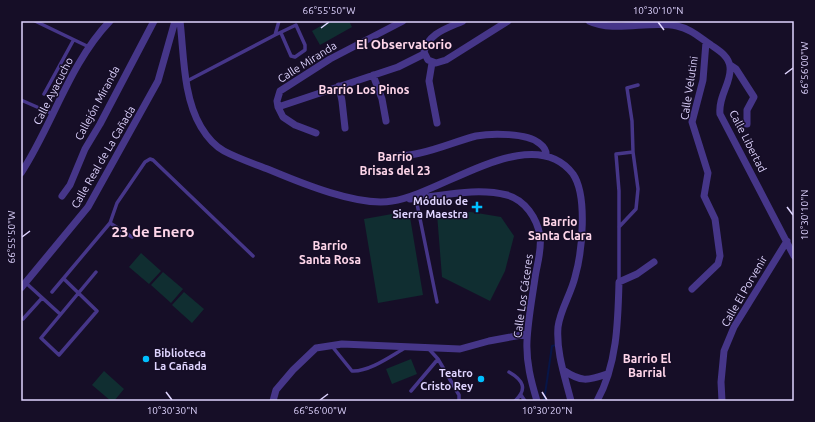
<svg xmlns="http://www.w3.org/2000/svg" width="815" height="422" font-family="Ubuntu,sans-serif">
<rect width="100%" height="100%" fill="#160e27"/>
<path fill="#102e31" d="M329 21H349L352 27 320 45 312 31Z
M409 211 423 295 378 303 364 219Z
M471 212 501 217 514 236 505 271 490 301 442 277 437 214Z
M141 253 161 271 149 284 129 267Z
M163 272 183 289 171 303 151 285Z
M184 292 204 309 192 323 172 305Z
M411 359 417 374 392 384 386 369Z
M104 371 124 389 114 401H111L92 385Z"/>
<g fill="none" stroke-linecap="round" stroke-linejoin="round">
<path stroke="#071547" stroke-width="2" d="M544 401 552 346 557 345"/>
<path stroke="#463689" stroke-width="3.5" d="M35 21 89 47
M275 35 296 25 305 45V50L295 57 291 56 281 33
M187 81 275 35 279 21
M44 94 73 41
M21 100 53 114
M416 199 437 302
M110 223 132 237
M619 227 636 209 638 189 633 152 632 121 627 88 638 85
M64 279 97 311 59 355 41 338 96 272
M619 282V191L616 154 633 152
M26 283 60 314
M52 292 110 223 117 203 145 162 150 159 153 160 253 256
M23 319 42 298
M331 345 352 371C369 372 391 356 405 348
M428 348 438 359 459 395V401
M509 372C523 380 528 389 515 401
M411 391 438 359
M521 395 525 401"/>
<path stroke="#463689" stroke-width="7" d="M180 21C184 55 183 97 201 127 207 137 215 146 224 151 239 159 255 164 270 170 301 183 359 207 392 201 442 194 532 120 573 174 588 196 582 253 575 277 571 294 560 310 558 327 556 352 565 377 571 401
M463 21C448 28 428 33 424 52L428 60 436 63 446 60 508 21
M589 21C614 33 650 20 677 26 691 29 699 37 711 45 718 50 729 56 730 67 732 82 718 96 720 114L794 256
M432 63 429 81 437 123
M730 65 736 69 754 97 747 110V124
M373 75 382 99 386 121
M339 86 342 101 345 128
M278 107 398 67 424 54
M316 133 295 125 283 117 278 107 277 101 280 91 330 59 403 21
M387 157C398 156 409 156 420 153 439 149 457 141 476 136 492 133 527 133 539 143 543 146 547 150 546 156
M21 173C53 124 69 64 110 21
M62 196 70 185 85 149 100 124 154 21
M410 199C442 196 476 187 507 195 525 200 537 218 540 236 542 250 537 264 535 278 532 299 528 320 527 341 526 362 531 381 537 401
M21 288 88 207 158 81 175 21
M692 289 718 264 720 256 715 219 704 196 708 173 692 122 703 80 706 42
M563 370C581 382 587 381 607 374
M273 401 276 390 293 370 316 348 342 344 460 349 489 341 527 334
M597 401C617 365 618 322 619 282L637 274 654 262
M722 401 721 382 724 351 734 327 787 241"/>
</g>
<path fill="none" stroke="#dfd4ff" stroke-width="1.5" d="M658 22 664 30M321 28 329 22M785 74 793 68M787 207 793 215M22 237 30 231M166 392 172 400M542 392 547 400M320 400 328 394"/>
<g fill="#00bfff" stroke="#160e27" stroke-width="1.5">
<path d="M475 201h4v4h4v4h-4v4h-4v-4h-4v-4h4z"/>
<circle cx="146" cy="359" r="4"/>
<circle cx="481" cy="379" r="4"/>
</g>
<g text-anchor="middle" stroke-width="3" stroke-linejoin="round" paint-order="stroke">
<g font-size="11" fill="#dfd4ff" stroke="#160e27">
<text transform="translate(307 62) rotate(-32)" y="4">Calle Miranda</text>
<text transform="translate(689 88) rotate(-81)" y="4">Calle Velutini</text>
<text transform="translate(53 91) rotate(-63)" y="4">Calle Ayacucho</text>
<text transform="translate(97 103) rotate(-62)" y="4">Callejón Miranda</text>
<text transform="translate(748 141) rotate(63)" y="4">Calle Libertad</text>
<text transform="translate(103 157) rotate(-60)" y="4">Calle Real de La Cañada</text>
<text transform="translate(744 291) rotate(-60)" y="4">Calle El Porvenir</text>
<text transform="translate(523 296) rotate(-82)" y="4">Calle Los Cáceres</text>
</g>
<g font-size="11" font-weight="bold" fill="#dfd4ff" stroke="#160e27" text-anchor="end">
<text x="468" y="205">Módulo de<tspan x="468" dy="13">Sierra Maestra</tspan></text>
<text x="154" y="357" text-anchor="start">Biblioteca<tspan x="154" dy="13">La Cañada</tspan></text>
<text x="473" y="377">Teatro<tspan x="473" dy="13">Cristo Rey</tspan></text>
</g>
<g font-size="12" font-weight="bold" fill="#ffd6ea" stroke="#160e27">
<text x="364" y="94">Barrio Los Pinos</text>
<text x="395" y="161">Barrio<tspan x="395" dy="14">Brisas del 23</tspan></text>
<text x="560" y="226">Barrio<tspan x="560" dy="14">Santa Clara</tspan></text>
<text x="330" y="250">Barrio<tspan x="330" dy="14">Santa Rosa</tspan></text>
<text x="647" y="363">Barrio El<tspan x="647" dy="14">Barrial</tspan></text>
</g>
<g font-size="13" font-weight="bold" fill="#ffd6ea" stroke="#160e27">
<text x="404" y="49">El Observatorio</text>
</g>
<g font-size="15" font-weight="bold" fill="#ffd6ea" stroke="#160e27">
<text x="153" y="237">23 de Enero</text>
</g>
</g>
<rect width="815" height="422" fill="none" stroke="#160e27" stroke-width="44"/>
<rect x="22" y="22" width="771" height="378" fill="none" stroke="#dfd4ff" stroke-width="1.5"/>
<g font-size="10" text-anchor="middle" fill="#dfd4ff">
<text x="329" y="14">66°55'50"W</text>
<text x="658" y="14">10°30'10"N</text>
<text transform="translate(804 68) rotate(-90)" y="4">66°56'00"W</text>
<text transform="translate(804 215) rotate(-90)" y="4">10°30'10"N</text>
<text transform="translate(11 237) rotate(-90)" y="4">66°55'50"W</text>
<text x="172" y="414">10°30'30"N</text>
<text x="320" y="414">66°56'00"W</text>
<text x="547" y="414">10°30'20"N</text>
</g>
</svg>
